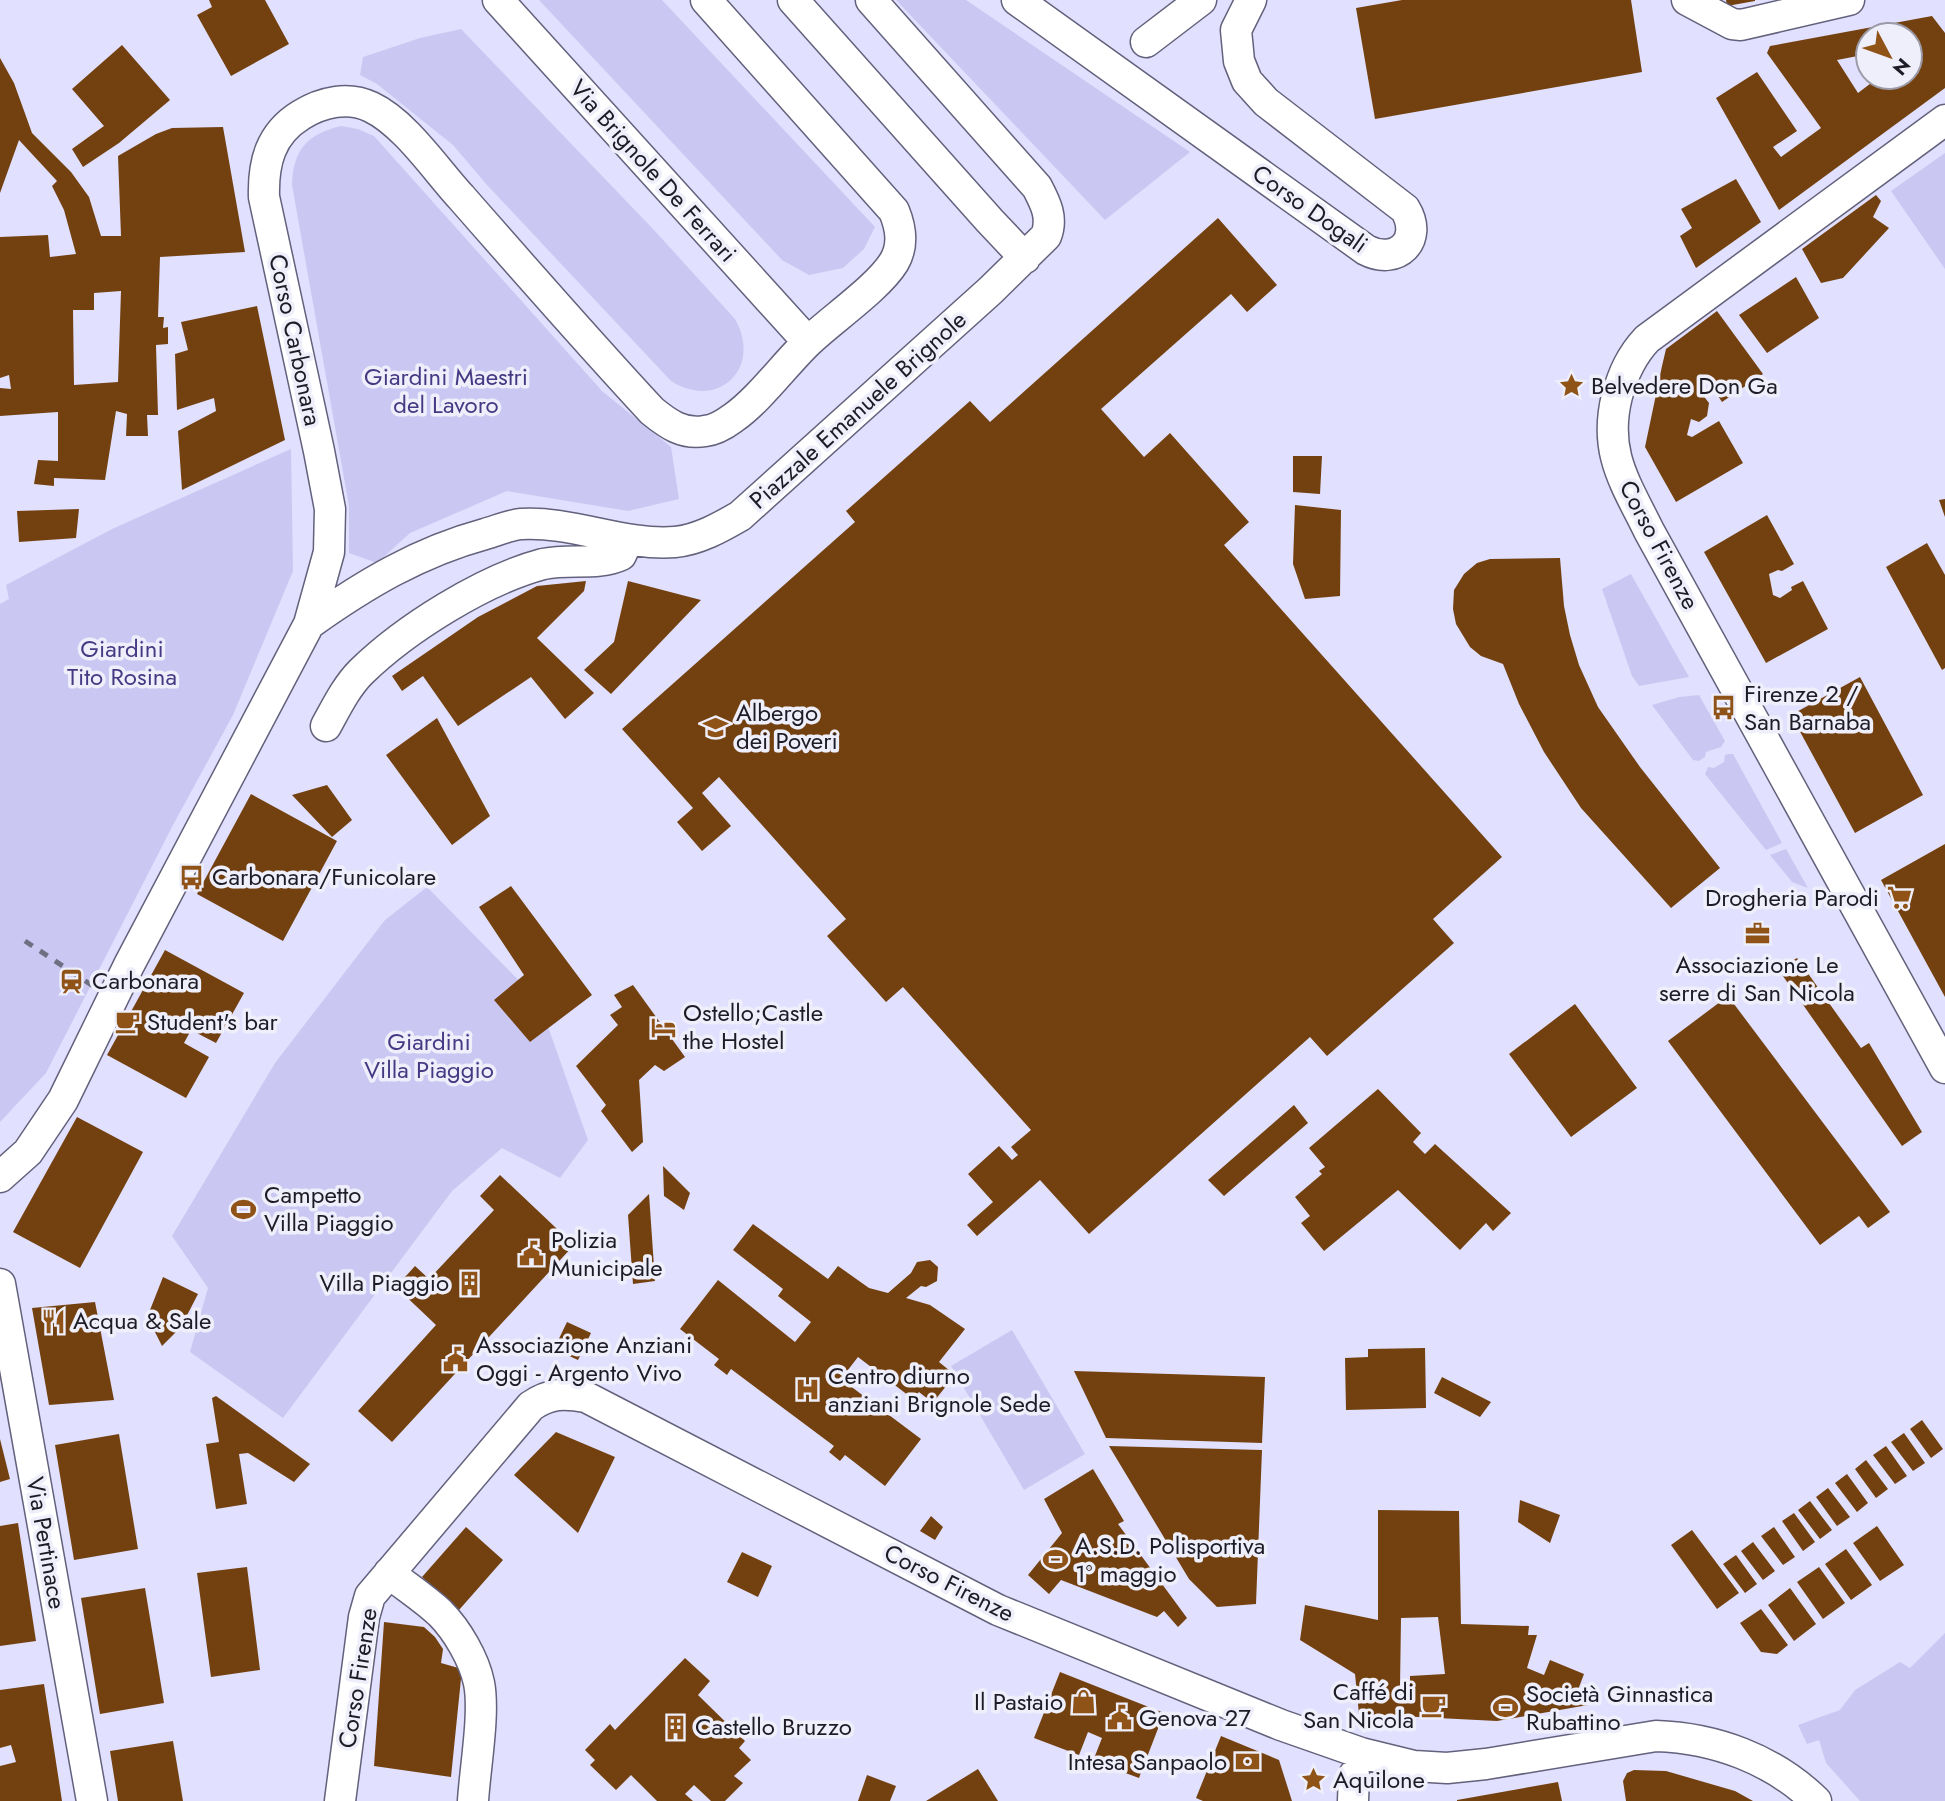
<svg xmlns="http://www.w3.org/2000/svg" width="1945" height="1801" font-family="Jost,sans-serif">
<rect width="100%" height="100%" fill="#e1e0fe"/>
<path fill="#cac8f2" d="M539 0H662L875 227 864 249 843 268 809 275 782 260Z
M896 0H966L1190 152 1105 220Z
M461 29 654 230 735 319C763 368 718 411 671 381L487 185 453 145 377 84 360 75 363 57 420 38Z
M341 126 358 129 374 136 602 391 671 447 679 499 628 511 507 491 410 533 377 563 349 553V506L292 185C293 150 307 134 341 126Z
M1945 153V269L1891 191Z
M291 449 293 571 233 715 173 825 46 1073 0 1122V604L9 599 6 585 112 529Z
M1631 574 1689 677 1639 686 1632 676 1602 589Z
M1699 695 1725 741 1721 747 1706 752 1705 757 1699 761 1693 760 1652 705 1679 697Z
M1728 754H1733L1782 843 1766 850 1705 774 1708 767 1714 768 1724 762 1725 755Z
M1786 849 1808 888 1792 882 1770 855Z
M427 887 539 1001 588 1140 560 1178 502 1148 452 1191 283 1418 190 1352 208 1288 172 1236 275 1063 385 920Z
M1012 1330 1085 1454 1024 1490 951 1366Z
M1945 1633V1801H1860L1826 1763 1819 1740 1807 1744 1798 1725 1840 1710 1855 1690 1900 1662 1910 1668Z"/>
<path fill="#734110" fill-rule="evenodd" d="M209 0H265L289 44 231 76 197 15 212 7Z
M1402 0H1631L1642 72 1375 119 1356 8Z
M1726 0H1755V1L1727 6Z
M1932 16 1945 33V88L1779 210 1716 98 1757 72 1797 131 1773 147 1781 157 1821 128 1767 53 1770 46ZM1868 35H1910V77H1879L1858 93 1837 60 1868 54Z
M122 45 170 100 119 143 83 167 72 149 104 126 72 89Z
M0 58 14 83 32 133 71 172 89 197 101 236H121L118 156 156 134 172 128 223 127 245 252 160 257 158 317H164L163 328 168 327V344L156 345 158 415H147L148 436H126L127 414 116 411 105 480 54 478V486L34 484 38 460 58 461V412L0 416V388L11 389 9 375 0 378V237L48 235 50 257 76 254 64 210 52 186 57 181 19 140 0 193ZM121 291 118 382 74 385 73 310H94V293Z
M1736 179 1761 222 1696 268 1680 236 1692 228 1681 209Z
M1876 195 1881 201 1873 217 1889 228 1843 278 1821 283 1802 249Z
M1218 218 1277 285 1247 312 1231 294 1101 409 1144 457 1170 433 1249 522 1224 545 1502 857 1433 919 1454 943 1327 1056 1310 1037 1089 1234 1040 1180 977 1236 967 1225 993 1202 968 1174 999 1146 1012 1160 1018 1155 1011 1147 1031 1130 903 987 886 1002 827 936 846 919 719 777 702 793 731 826 702 851 677 822 693 808 622 729 855 522 846 511 970 401 990 422Z
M1796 277 1819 318 1767 353 1739 315Z
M257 306 285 440 182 490 178 431 216 411 214 398 177 410 175 354 188 350 181 322Z
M1717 311 1763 374 1722 402 1707 379 1700 378 1698 392 1702 394 1709 403 1707 416 1699 422 1691 419 1687 435 1692 437 1719 421 1743 463 1676 502 1645 447 1662 366 1666 349Z
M1293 456H1322L1320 494 1293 492Z
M1945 499V517L1939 500Z
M1295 505 1341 510 1340 596 1305 599 1293 564Z
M79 509 76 538 19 542 17 511Z
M1767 515 1794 564 1782 571 1778 570 1769 574 1773 595 1780 598 1792 590 1791 587 1803 581 1828 629 1766 663 1704 552Z
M1927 543 1945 575V668L1942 670 1886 567Z
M1560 558 1564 606 1570 635 1579 665 1598 707 1640 767 1720 868 1671 908 1581 808 1544 752 1519 704 1503 664 1481 656 1470 647 1456 624 1453 609 1454 590 1464 574 1477 563 1490 559Z
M586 581 584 591 537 638 594 693 565 719 531 677 458 726 423 676 402 691 392 676 478 617 537 586Z
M628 581 701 600 611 694 584 670 614 642Z
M1860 677 1923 795 1855 833 1791 715Z
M437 718 490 816 452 845 386 755Z
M327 785 352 820 332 837 292 795Z
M251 794 337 841 283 941 197 894Z
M1945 844V997L1881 880Z
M511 886 592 995 530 1042 494 1000 524 975 479 907Z
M165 950 244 993 216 1043 191 1030 184 1043 209 1057 186 1098 107 1055Z
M1797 958 1861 1048 1869 1043 1922 1132 1902 1146 1778 969Z
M633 985 685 1057 664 1071 655 1065 639 1080 643 1142 632 1152 601 1111 606 1105 576 1066 618 1025 610 1015 622 1007 614 995Z
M1728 996 1890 1212 1868 1228 1859 1216 1820 1245 1668 1041Z
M1575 1004 1637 1088 1571 1137 1509 1054Z
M1378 1089 1421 1133 1413 1142 1425 1154 1435 1144 1511 1213 1493 1231 1486 1223 1460 1250 1398 1190 1324 1251 1301 1223 1310 1216 1295 1197 1322 1174 1319 1171 1325 1167 1309 1148Z
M1294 1105 1308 1123 1224 1196 1208 1180Z
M77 1117 143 1152 80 1268 13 1232Z
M663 1166 690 1193 684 1210 664 1196Z
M500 1175 574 1245 392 1442 358 1411 436 1325 396 1287 415 1266 429 1279 494 1210 480 1196Z
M649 1194 655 1281 633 1284 628 1215Z
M753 1224 828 1279 838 1266 869 1288 888 1293 911 1273 917 1262 930 1260 938 1267 937 1281 926 1287 921 1286 906 1298 930 1305 965 1329 939 1362 955 1375 935 1400 933 1403 919 1392 913 1399 858 1357 841 1379 921 1439 885 1486 845 1455 840 1461 829 1452 834 1446 731 1369 727 1375 714 1365 719 1359 680 1329 718 1280 795 1342 811 1322 778 1296 783 1289 733 1250Z
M163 1277 198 1294 181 1327 162 1346 150 1322V1310Z
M95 1302 114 1400 49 1405 32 1308Z
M567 1322 591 1333 578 1360 554 1349Z
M1425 1348 1426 1408 1346 1410 1345 1358 1368 1357V1349Z
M1074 1371 1265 1377 1262 1443 1106 1438Z
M1442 1377 1491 1402 1480 1417 1434 1393Z
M216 1396 255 1424 310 1464 294 1482 248 1453 239 1454 247 1504 216 1509 206 1444 219 1442 212 1398Z
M1922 1420 1943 1449 1931 1458 1910 1429Z
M556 1432 615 1457 578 1533 514 1475Z
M1904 1433 1925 1463 1913 1471 1891 1442Z
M119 1434 138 1549 74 1560 55 1445Z
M0 1439 10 1479 0 1482Z
M1109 1446 1262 1450 1256 1604 1217 1607 1189 1579Z
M1886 1446 1907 1476 1895 1484 1873 1455Z
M1866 1460 1888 1489 1876 1498 1855 1469Z
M1093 1469 1124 1521 1118 1524 1187 1618 1178 1627 1164 1611 1157 1617 1061 1580 1049 1594 1028 1575 1062 1533 1044 1499Z
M1847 1474 1868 1503 1857 1512 1835 1483Z
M1828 1488 1850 1517 1837 1526 1816 1497Z
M1520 1500 1560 1515 1550 1543 1518 1522Z
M1810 1501 1832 1530 1820 1539 1798 1510Z
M1378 1510 1459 1511 1461 1624 1529 1626 1528 1635H1537L1527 1668 1544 1675 1550 1660 1584 1674 1578 1690 1586 1694 1588 1705 1497 1721 1359 1714 1355 1674 1300 1640 1305 1605 1378 1620ZM1438 1617 1445 1674 1410 1676V1687H1400L1401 1618Z
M1794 1513 1815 1542 1803 1551 1782 1521Z
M931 1516 943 1527 935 1540 920 1531Z
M18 1523 36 1641 0 1646V1526Z
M1877 1526 1904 1565 1880 1581 1853 1543Z
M466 1527 503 1560 459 1610 422 1577Z
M1774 1527 1795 1557 1783 1565 1761 1536Z
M1692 1530 1739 1593 1717 1609 1671 1545Z
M1753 1542 1775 1571 1763 1580 1741 1551Z
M1846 1549 1872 1585 1851 1600 1825 1564Z
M742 1552 772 1566 758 1597 727 1582Z
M1736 1555 1757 1584 1745 1593 1723 1564Z
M247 1567 260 1670 211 1677 197 1573Z
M1819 1567 1845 1603 1823 1619 1797 1582Z
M145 1588 164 1703 100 1714 81 1598Z
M1790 1588 1816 1624 1794 1641 1768 1605Z
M1761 1609 1788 1645 1777 1654 1761 1652 1740 1623Z
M384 1622 424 1627 435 1637 443 1649 441 1663 462 1669 451 1777 374 1766Z
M685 1658 710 1681 698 1695 745 1741 739 1748 751 1760 734 1776 743 1783 725 1801H711L694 1785 685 1794 693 1801H657L631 1775 616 1790 590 1765 595 1760 585 1750 610 1724 615 1730Z
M1060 1672 1164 1713 1139 1778 1093 1761 1102 1738 1088 1732 1079 1755 1034 1738Z
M44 1684 62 1801H0V1766L16 1762 11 1745 0 1748V1690Z
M1221 1736 1279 1760 1292 1801H1203L1196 1798Z
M173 1741 183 1801H118L110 1751Z
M978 1769 998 1801H926Z
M1634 1770 1666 1771 1735 1791 1753 1801H1626L1623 1781 1627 1773Z
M867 1775 896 1786 890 1801H858Z
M1558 1782 1562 1801H1457V1800Z"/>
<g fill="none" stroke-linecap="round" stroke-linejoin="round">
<defs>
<path id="minor" d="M498 0 808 342
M793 0 990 221 1025 258
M1017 0 1366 250C1397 266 1424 240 1405 209L1266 102 1247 81 1239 61 1236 30 1251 0
M1687 0 1732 24 1741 25 1849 0
M1146 42 1201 0
M1945 120 1647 339C1631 356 1623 374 1617 396 1603 452 1625 482 1649 531L1945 1068
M309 624C365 584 419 552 485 534 496 531 509 525 521 524 573 521 623 546 675 542 698 540 721 527 740 516L991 290 1046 236C1053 218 1046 204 1037 187L871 0
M326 726C336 708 346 687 361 672 405 629 483 580 543 564 570 558 597 566 621 555L628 540
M0 1177 28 1152 63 1100 129 965 309 624 329 552 330 509 319 451 264 197C263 163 270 134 301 115 322 102 348 96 371 107 405 123 436 170 461 197 524 269 587 341 652 411 668 424 683 435 705 431 715 430 725 424 733 418 759 400 785 364 808 342 832 319 878 288 894 262 904 245 901 228 894 211L706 0
M0 1284 92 1801
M389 1573C405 1586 424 1598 440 1613 457 1630 474 1659 479 1683 485 1713 475 1768 473 1801
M340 1801 364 1617 370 1596 531 1406C550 1393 564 1393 586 1397L998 1610 1281 1725 1361 1753 1414 1766 1447 1768 1486 1764 1656 1736C1715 1738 1773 1759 1816 1801
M1353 1801 1354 1775"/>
</defs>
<use href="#minor" stroke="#63617b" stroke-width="33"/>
<use href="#minor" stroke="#fff" stroke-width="30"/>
<path stroke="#706f82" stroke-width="5" stroke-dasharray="9 9" stroke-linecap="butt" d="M25 941 99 990"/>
</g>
<defs>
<symbol id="sight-bare" viewBox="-9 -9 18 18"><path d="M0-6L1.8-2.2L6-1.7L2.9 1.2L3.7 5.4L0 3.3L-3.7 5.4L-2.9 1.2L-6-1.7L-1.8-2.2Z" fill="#905317" stroke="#efeffb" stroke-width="2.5" paint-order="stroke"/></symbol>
<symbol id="bus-bare" viewBox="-9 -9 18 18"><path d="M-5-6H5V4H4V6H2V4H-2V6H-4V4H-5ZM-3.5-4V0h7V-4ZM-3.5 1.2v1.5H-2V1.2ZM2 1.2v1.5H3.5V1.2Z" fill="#905317" stroke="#efeffb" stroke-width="2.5" paint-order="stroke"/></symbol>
<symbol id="university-bare" viewBox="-9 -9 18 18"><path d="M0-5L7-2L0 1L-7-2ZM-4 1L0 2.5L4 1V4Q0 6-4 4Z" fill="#905317" stroke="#efeffb" stroke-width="2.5" paint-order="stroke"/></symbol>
<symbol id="supermarket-bare" viewBox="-9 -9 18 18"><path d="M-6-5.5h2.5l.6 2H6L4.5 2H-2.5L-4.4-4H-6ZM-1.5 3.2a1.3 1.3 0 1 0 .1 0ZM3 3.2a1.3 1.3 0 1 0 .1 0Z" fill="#905317" stroke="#efeffb" stroke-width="2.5" paint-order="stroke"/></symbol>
<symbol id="office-bare" viewBox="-9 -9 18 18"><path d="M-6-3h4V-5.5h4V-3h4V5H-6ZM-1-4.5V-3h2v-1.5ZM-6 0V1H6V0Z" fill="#905317" stroke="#efeffb" stroke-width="2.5" paint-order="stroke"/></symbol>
<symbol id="station-bare" viewBox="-9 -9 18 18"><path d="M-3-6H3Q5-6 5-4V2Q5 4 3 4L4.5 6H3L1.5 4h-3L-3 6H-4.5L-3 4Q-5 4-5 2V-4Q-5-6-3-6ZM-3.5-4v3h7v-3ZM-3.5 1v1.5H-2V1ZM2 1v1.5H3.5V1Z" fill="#905317" stroke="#efeffb" stroke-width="2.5" paint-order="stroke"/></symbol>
<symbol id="cafe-bare" viewBox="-9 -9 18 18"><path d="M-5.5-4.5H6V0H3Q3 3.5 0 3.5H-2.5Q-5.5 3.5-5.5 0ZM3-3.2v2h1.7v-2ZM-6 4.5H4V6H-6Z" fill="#905317" stroke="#efeffb" stroke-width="2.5" paint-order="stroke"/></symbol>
<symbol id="hotel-bare" viewBox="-9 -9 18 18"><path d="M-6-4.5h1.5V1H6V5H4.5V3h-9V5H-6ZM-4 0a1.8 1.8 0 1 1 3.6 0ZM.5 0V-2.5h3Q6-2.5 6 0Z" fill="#905317" stroke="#efeffb" stroke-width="2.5" paint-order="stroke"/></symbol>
<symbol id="stadium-bare" viewBox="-9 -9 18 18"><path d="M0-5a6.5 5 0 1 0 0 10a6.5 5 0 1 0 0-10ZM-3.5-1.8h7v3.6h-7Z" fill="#905317" stroke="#efeffb" stroke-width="2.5" paint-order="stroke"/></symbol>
<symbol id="civic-bare" viewBox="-9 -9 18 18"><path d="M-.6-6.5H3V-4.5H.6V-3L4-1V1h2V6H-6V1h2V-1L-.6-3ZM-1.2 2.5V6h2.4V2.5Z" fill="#905317" stroke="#efeffb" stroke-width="2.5" paint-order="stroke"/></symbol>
<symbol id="building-bare" viewBox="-9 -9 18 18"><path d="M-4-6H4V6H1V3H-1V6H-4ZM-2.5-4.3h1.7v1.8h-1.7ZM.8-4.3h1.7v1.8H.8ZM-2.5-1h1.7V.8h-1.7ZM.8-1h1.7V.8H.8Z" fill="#905317" stroke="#efeffb" stroke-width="2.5" paint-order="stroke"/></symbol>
<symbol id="restaurant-bare" viewBox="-9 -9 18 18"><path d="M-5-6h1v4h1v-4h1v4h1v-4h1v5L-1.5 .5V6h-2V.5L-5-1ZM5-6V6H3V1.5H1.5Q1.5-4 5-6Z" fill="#905317" stroke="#efeffb" stroke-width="2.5" paint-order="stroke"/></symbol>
<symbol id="hospital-bare" viewBox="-9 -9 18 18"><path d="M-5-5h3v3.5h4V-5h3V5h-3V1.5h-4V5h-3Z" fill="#905317" stroke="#efeffb" stroke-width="2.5" paint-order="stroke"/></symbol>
<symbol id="shop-bare" viewBox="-9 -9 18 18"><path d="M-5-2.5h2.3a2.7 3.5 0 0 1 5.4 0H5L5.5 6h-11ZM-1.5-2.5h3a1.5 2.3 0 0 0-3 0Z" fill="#905317" stroke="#efeffb" stroke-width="2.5" paint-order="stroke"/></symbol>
<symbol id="bank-bare" viewBox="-9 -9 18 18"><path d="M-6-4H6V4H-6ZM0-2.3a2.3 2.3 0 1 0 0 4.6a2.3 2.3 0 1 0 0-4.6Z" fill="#905317" stroke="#efeffb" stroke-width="2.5" paint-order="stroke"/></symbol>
</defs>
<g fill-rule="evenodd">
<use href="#sight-bare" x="1554" y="368" width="35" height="35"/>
<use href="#bus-bare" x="1706" y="690" width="35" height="35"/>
<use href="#university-bare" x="698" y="710" width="35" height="35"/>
<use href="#bus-bare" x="174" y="860" width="35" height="35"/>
<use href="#supermarket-bare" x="1882" y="880" width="35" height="35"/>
<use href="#office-bare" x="1740" y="916" width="35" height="35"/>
<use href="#station-bare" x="54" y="964" width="35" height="35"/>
<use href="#cafe-bare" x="110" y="1004" width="35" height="35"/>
<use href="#hotel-bare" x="646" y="1010" width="35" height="35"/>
<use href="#stadium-bare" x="226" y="1192" width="35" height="35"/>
<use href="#civic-bare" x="514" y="1236" width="35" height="35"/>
<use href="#building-bare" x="452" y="1266" width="35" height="35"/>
<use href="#restaurant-bare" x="36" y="1304" width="35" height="35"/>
<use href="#civic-bare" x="438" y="1342" width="35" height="35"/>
<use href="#hospital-bare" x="790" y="1372" width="35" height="35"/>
<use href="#stadium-bare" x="1038" y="1542" width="35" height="35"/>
<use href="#shop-bare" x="1066" y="1684" width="35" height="35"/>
<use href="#cafe-bare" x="1416" y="1688" width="35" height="35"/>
<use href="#stadium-bare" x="1488" y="1690" width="35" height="35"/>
<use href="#civic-bare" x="1102" y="1700" width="35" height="35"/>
<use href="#building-bare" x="658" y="1710" width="35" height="35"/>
<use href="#bank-bare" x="1230" y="1744" width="35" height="35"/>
<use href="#sight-bare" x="1296" y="1762" width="35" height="35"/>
</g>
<g text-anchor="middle" stroke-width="7" stroke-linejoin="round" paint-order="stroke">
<g font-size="24" fill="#1c1b26" stroke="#efeffb">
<text transform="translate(653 171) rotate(48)" y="8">Via Brignole De Ferrari</text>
<text transform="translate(1310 209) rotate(35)" y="8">Corso Dogali</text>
<text transform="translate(295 340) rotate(78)" y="8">Corso Carbonara</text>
<text transform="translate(858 410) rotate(-42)" y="8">Piazzale Emanuele Brignole</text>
<text transform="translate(1659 545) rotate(62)" y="8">Corso Firenze</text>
<text transform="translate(46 1543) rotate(80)" y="8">Via Pertinace</text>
<text transform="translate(949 1583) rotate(27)" y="8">Corso Firenze</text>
<text transform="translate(358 1678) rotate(-81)" y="8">Corso Firenze</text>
</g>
<g font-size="24" fill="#463984" stroke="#efeffb">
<text x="446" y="385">Giardini Maestri<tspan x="446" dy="28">del Lavoro</tspan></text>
<text x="122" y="657">Giardini<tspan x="122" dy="28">Tito Rosina</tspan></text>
<text x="429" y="1050">Giardini<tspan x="429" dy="28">Villa Piaggio</tspan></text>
</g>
<g font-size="24" fill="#1c1b26" stroke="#efeffb" text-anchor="start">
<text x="1591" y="394">Belvedere Don Ga</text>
<text x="1744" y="702">Firenze 2 /<tspan x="1744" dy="28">San Barnaba</tspan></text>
<text x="736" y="721">Albergo<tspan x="736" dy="28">dei Poveri</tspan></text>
<text x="212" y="885">Carbonara/Funicolare</text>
<text x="1879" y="906" text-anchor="end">Drogheria Parodi</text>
<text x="1757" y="973" text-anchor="middle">Associazione Le<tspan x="1757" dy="28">serre di San Nicola</tspan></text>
<text x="92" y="989">Carbonara</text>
<text x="683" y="1021">Ostello;Castle<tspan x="683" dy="28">the Hostel</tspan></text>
<text x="147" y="1030">Student's bar</text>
<text x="264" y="1203">Campetto<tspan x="264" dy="28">Villa Piaggio</tspan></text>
<text x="551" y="1248">Polizia<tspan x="551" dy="28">Municipale</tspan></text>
<text x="449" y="1291" text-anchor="end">Villa Piaggio</text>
<text x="73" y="1329">Acqua &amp; Sale</text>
<text x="476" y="1353">Associazione Anziani<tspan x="476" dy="28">Oggi - Argento Vivo</tspan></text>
<text x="828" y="1384">Centro diurno<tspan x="828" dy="28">anziani Brignole Sede</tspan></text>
<text x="1075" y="1554">A.S.D. Polisportiva<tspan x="1075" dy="28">1° maggio</tspan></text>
<text x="1414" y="1700" text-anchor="end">Caffé di<tspan x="1414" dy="28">San Nicola</tspan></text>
<text x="1526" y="1702">Società Ginnastica<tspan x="1526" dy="28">Rubattino</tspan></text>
<text x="1063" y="1710" text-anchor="end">Il Pastaio</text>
<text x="1139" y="1726">Genova 27</text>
<text x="695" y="1735">Castello Bruzzo</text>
<text x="1227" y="1770" text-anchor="end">Intesa Sanpaolo</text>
<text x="1333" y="1788">Aquilone</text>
</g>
</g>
<g transform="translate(1889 56) rotate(131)"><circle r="33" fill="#efeffb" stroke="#9b9aa6" stroke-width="2"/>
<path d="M0-5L12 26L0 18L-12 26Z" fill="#905317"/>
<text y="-10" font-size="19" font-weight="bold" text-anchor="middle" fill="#1c1b26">N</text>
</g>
</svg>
